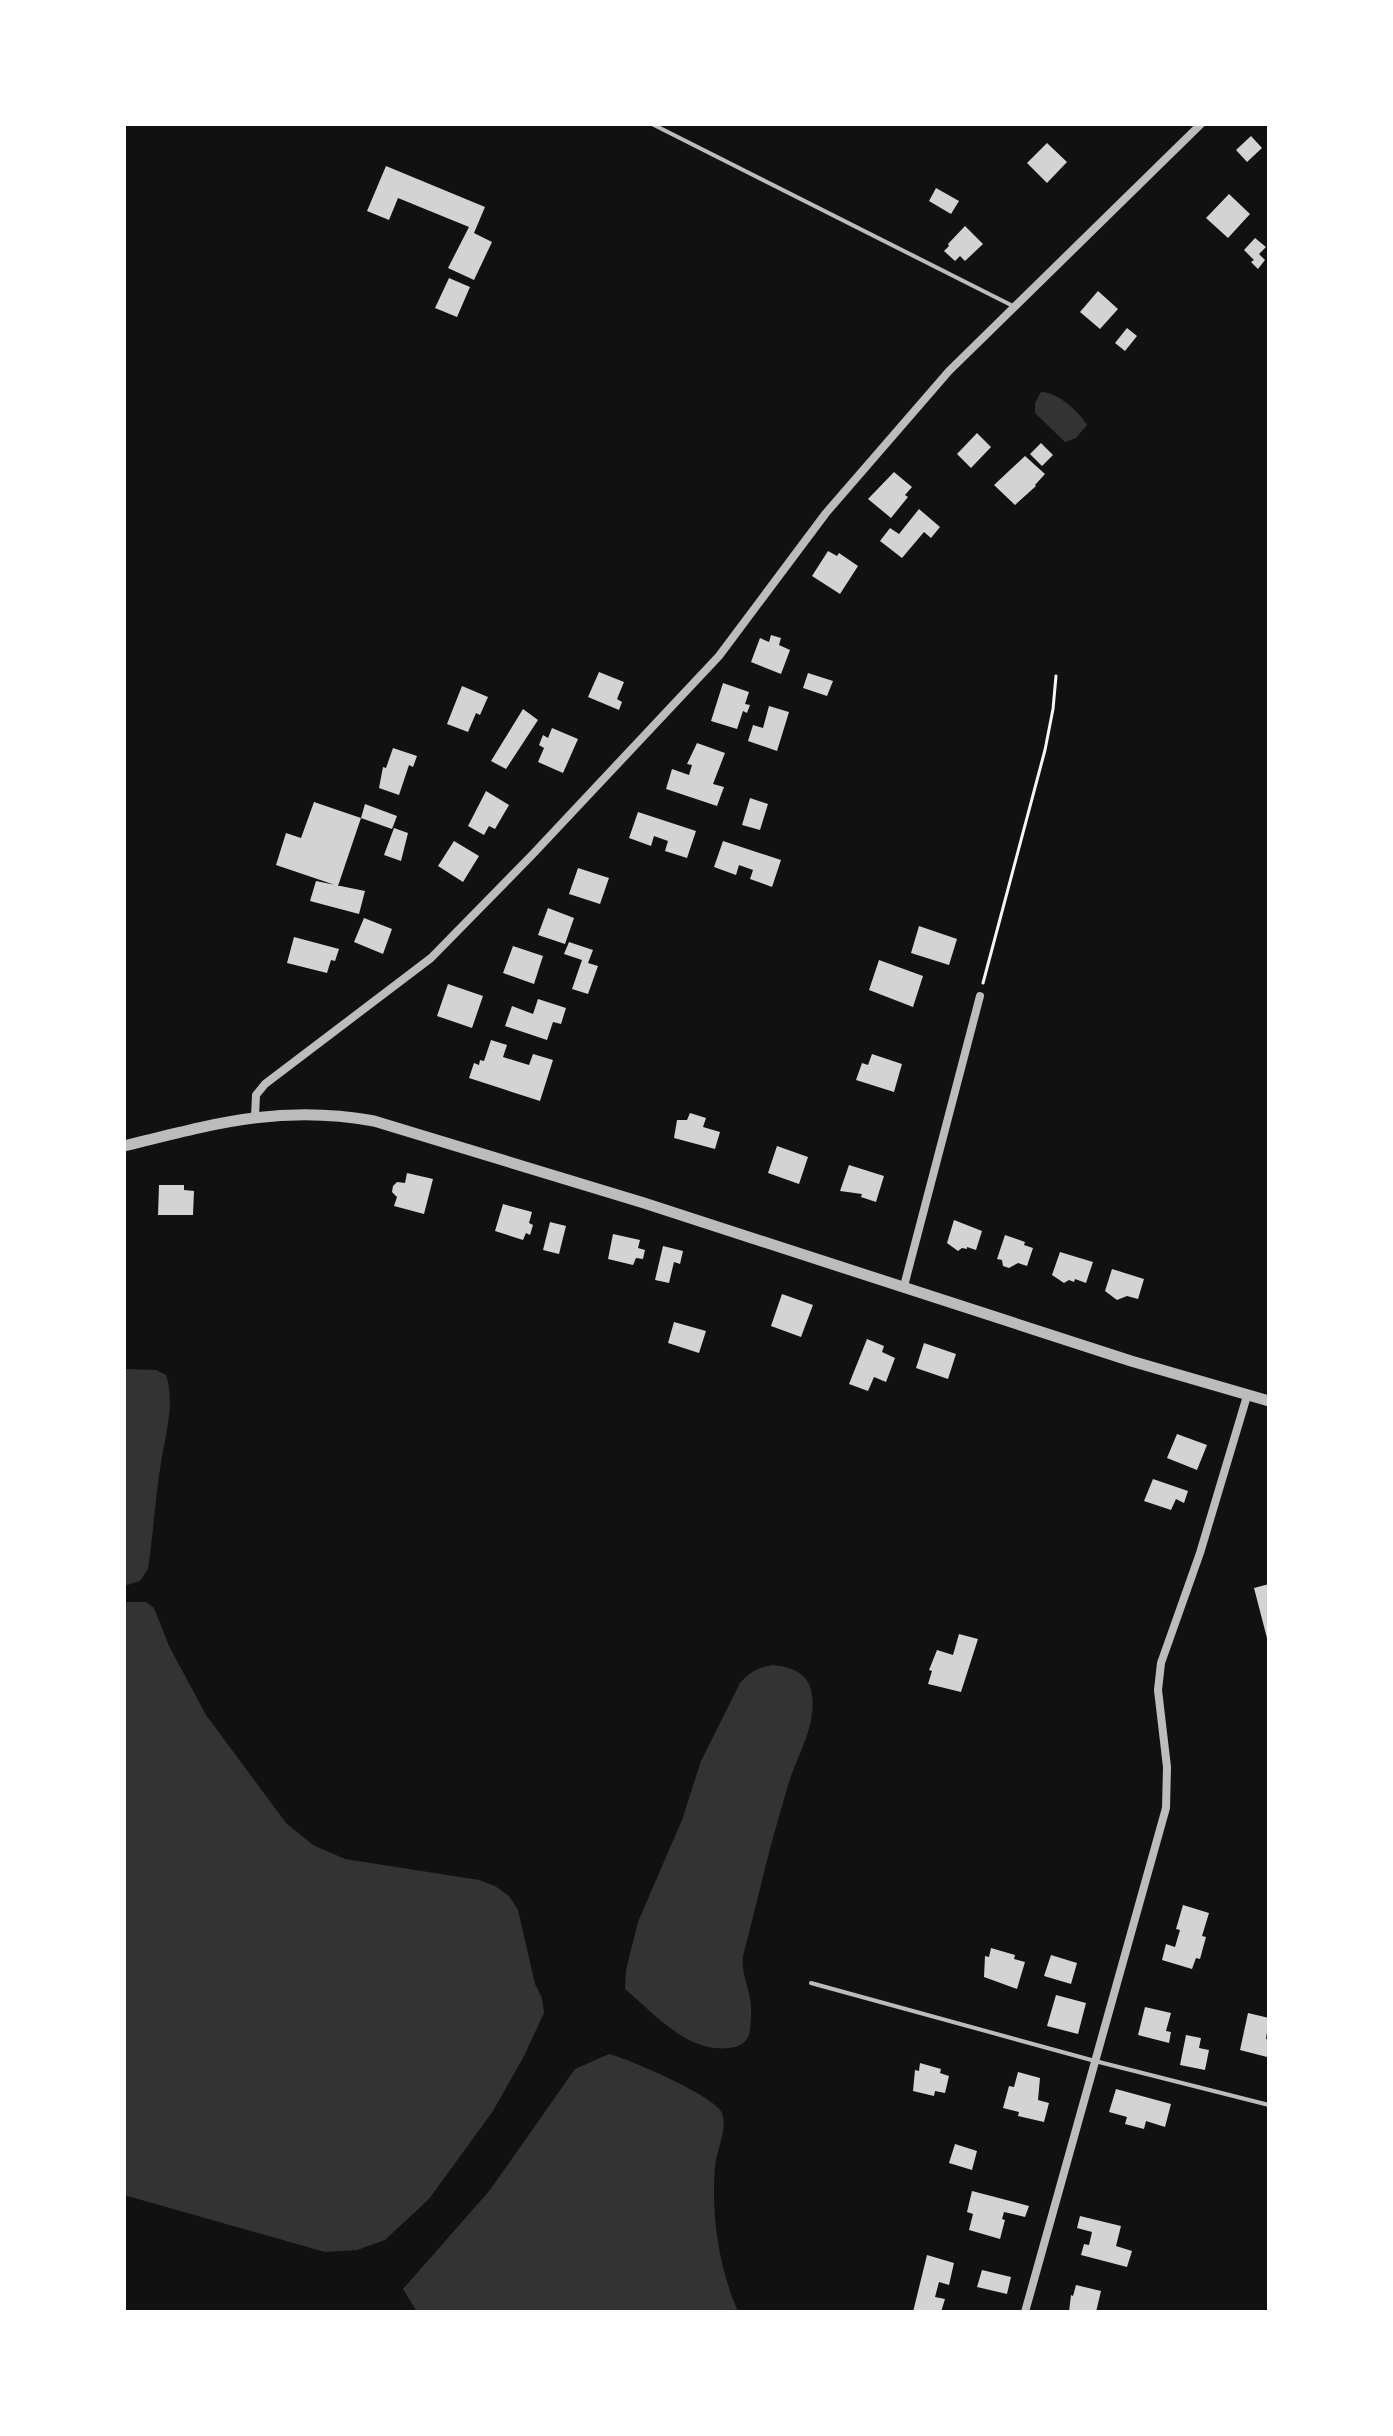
<svg xmlns="http://www.w3.org/2000/svg" width="1393" height="2436" font-family="'Varela Round',sans-serif">
<rect width="100%" height="100%" fill="#111"/>
<path fill="#333" d="M1041 392C1057 392 1079 411 1087 425L1076 438 1065 442 1035 413V403Z
M124 1369 156 1370 166 1375C176 1404 164 1439 160 1469 155 1502 153 1535 148 1569L140 1581 124 1586Z
M124 1602H146L154 1608 169 1646 206 1715 286 1823 313 1845 345 1859 479 1880 495 1886 509 1896 518 1910 535 1984 542 1998 544 2013 524 2056 493 2111 429 2199 385 2240 357 2250 325 2252 124 2195Z
M773 1665C790 1667 807 1672 811 1690 818 1722 800 1750 790 1779 786 1792 782 1806 778 1820 765 1865 755 1911 743 1956 741 1972 748 1984 750 1999 752 2008 751 2020 750 2030 749 2041 741 2047 729 2048 687 2053 655 2014 625 1989L626 1970 638 1922 682 1820 701 1761 740 1683C750 1672 758 1667 773 1665Z
M609 2054C629 2059 715 2096 722 2113 728 2129 716 2151 715 2167 711 2215 719 2268 738 2312H417L403 2289 490 2190 575 2069Z"/>
<path fill="#d3d3d3" d="M1251 136 1262 148 1247 162 1236 150Z
M1047 143 1067 162 1047 183 1027 163Z
M386 166 485 207 474 233 492 242 474 280 448 268 469 227 398 198 389 220 367 211Z
M936 188 959 201 951 214 929 201Z
M1229 194 1250 214 1228 238 1206 218Z
M965 226 983 244 965 261 960 256 955 261 944 251 949 246 948 244Z
M1255 238 1266 247 1259 254 1265 260 1258 269 1251 262 1254 260 1244 250Z
M449 278 470 287 457 317 435 308Z
M1098 291 1118 309 1100 329 1080 312Z
M1127 328 1137 336 1125 351 1115 343Z
M977 433 991 447 971 468 957 454Z
M1041 443 1053 455 1042 466 1030 454Z
M1025 456 1045 474 1035 485 1036 486 1015 505 994 485Z
M894 472 912 487 905 495 908 497 891 518 868 499Z
M919 509 940 527 931 538 924 532 902 558 880 541 890 528 899 534Z
M828 551 837 556 839 553 858 566 840 594 812 576Z
M771 635 781 638 779 645 790 650 781 674 751 662 760 638 769 642Z
M599 672 624 682 617 699 622 702 619 710 588 697Z
M808 673 833 681 827 696 803 688Z
M723 683 749 692 745 704 750 705 747 713 743 711 737 729 711 721Z
M462 686 488 697 480 715 476 713 468 732 447 724Z
M769 706 789 712 777 751 748 741 753 725 763 728Z
M523 709 538 720 506 769 491 761Z
M552 728 578 739 563 773 538 762 544 748 539 745 543 735 548 738Z
M697 743 725 753 713 784 724 787 717 806 666 789 672 769 689 775 692 765 687 764Z
M393 748 417 756 413 767 409 765 399 795 379 788 383 767 386 768Z
M486 791 509 805 495 829 489 826 484 835 468 826Z
M750 798 768 804 760 830 742 825Z
M314 802 361 818 338 886 276 865 286 833 301 838Z
M365 804 397 816 392 829 361 818Z
M638 812 696 831 687 858 665 851 668 841 654 836 651 846 629 838Z
M394 828 408 833 401 861 384 855Z
M454 841 479 856 463 882 438 866Z
M723 841 781 860 772 887 750 879 753 870 739 865 736 875 714 867Z
M578 868 609 878 600 904 569 894Z
M316 881 365 891 359 914 310 901Z
M548 908 574 918 565 944 538 935Z
M364 918 392 929 383 954 354 942Z
M919 926 957 939 949 965 911 953Z
M294 937 339 949 335 961 331 960 327 973 287 963Z
M569 942 593 950 588 963 598 966 588 994 572 989 582 960 564 954Z
M513 946 543 956 534 984 503 973Z
M879 960 923 976 913 1007 869 990Z
M448 984 483 996 472 1028 437 1016Z
M538 999 566 1008 561 1024 553 1022 547 1040 505 1026 512 1006 533 1014Z
M491 1040 507 1045 503 1057 529 1065 533 1054 553 1060 540 1101 469 1078 474 1063 479 1065 480 1060 484 1061Z
M872 1054 902 1064 894 1092 856 1080 862 1063 868 1065Z
M690 1113 706 1118 703 1127 720 1132 715 1149 674 1138 677 1120H687Z
M777 1146 808 1157 799 1184 768 1173Z
M849 1165 884 1176 876 1202 861 1197 862 1194 840 1191Z
M407 1173 433 1179 424 1214 394 1206 397 1197 392 1192 393 1186 397 1182 405 1183Z
M159 1185H184V1190L194 1191 193 1215H158Z
M503 1204 532 1212 529 1223 533 1225 530 1235 526 1233 523 1240 495 1231Z
M954 1220 982 1231 976 1250 967 1247V1249L962 1248 958 1251 947 1243Z
M550 1222 566 1226 559 1254 543 1250Z
M613 1234 640 1240 638 1248 645 1250 643 1259 636 1258 633 1265 608 1259Z
M1005 1235 1025 1242 1024 1245 1033 1248 1027 1266 1018 1263 1009 1268 1003 1266 1002 1260 997 1259Z
M663 1246 683 1251 680 1264 674 1262 669 1283 655 1280Z
M1060 1252 1093 1262 1086 1283 1075 1279 1074 1282 1069 1280 1064 1283 1052 1275Z
M1112 1269 1144 1279 1138 1299 1127 1296 1117 1300 1105 1291Z
M782 1294 813 1305 801 1337 771 1326Z
M674 1322 706 1331 699 1353 668 1343Z
M867 1339 884 1346 882 1352 895 1358 886 1382 874 1377 868 1391 849 1384Z
M924 1343 956 1354 948 1379 916 1368Z
M1177 1434 1207 1445 1197 1470 1167 1458Z
M1153 1479 1188 1491 1184 1503 1176 1499 1171 1510 1144 1501Z
M1269 1584V1641L1268 1642 1254 1588Z
M959 1634 978 1639 961 1692 928 1684 932 1671 929 1670 937 1650 953 1655Z
M1183 1905 1209 1913 1202 1936 1206 1937 1200 1959 1196 1958 1192 1969 1162 1960 1166 1944 1175 1947 1180 1930 1176 1929Z
M991 1948 1015 1955 1014 1959 1025 1962 1017 1989 984 1977 985 1956 989 1957Z
M1051 1955 1077 1963 1071 1984 1044 1976Z
M1056 1995 1086 2003 1078 2034 1047 2026Z
M1145 2007 1171 2013 1166 2031 1171 2032 1169 2043 1138 2035Z
M1248 2013 1269 2018 1266 2039 1269 2040 1267 2057 1240 2050Z
M1186 2035 1201 2038 1199 2048 1209 2050 1205 2070 1180 2065Z
M920 2063 941 2069 940 2073 949 2076 945 2093 935 2091 934 2096 913 2091 915 2070 919 2071Z
M1018 2072 1040 2078 1038 2100 1049 2103 1044 2122 1018 2116 1019 2112 1003 2108 1009 2086 1014 2087Z
M1116 2089 1171 2104 1165 2127 1146 2121 1144 2129 1125 2124 1127 2117 1109 2112Z
M955 2144 977 2151 972 2170 949 2163Z
M972 2191 1029 2206 1025 2217 1004 2212 1002 2219 1005 2220 1000 2239 969 2230 973 2214 967 2212Z
M1080 2216 1121 2226 1116 2246 1132 2251 1127 2267 1081 2255 1084 2244 1089 2245 1092 2232 1077 2228Z
M927 2255 954 2263 949 2285 939 2282 935 2297 945 2299 941 2312H913Z
M982 2270 1011 2277 1007 2294 977 2287Z
M1076 2285 1101 2291 1096 2312H1069L1071 2295 1073 2296Z"/>
<g fill="none" stroke-linecap="round" stroke-linejoin="round">
<path stroke="#f5f5f5" stroke-width="3" d="M983 983 1045 750 1053 709 1056 676"/>
<path stroke="#bcbcbc" stroke-width="4" d="M652 124 1013 306
M811 1983 1095 2061 1269 2105"/>
<path stroke="#bcbcbc" stroke-width="8" d="M255 1116 256 1095 265 1084 431 958 532 855 719 656 826 513 949 371 1201 124
M904 1286 980 996
M1025 2312 1166 1808 1167 1767 1158 1690 1161 1663 1200 1553 1247 1396"/>
<path stroke="#bcbcbc" stroke-width="11" d="M124 1146C213 1124 281 1104 374 1121L644 1203 1131 1361 1269 1401"/>
</g>
<rect width="1393" height="2436" fill="none" stroke="#ffffff" stroke-width="252"/>
</svg>
